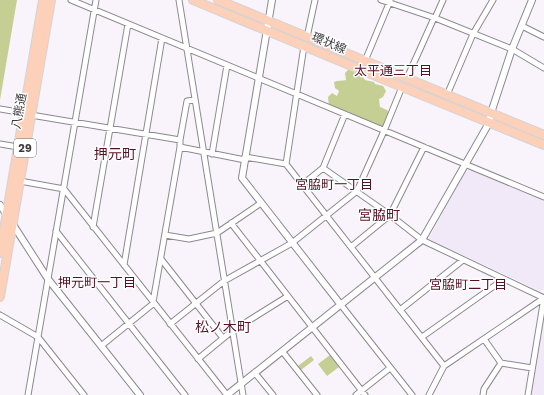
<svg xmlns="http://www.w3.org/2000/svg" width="544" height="395" font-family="'Work Sans','Noto Sans JP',sans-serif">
<rect width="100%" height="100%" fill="#f9f4fc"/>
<path fill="#f2e9f8" d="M470 170 544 201V288L543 290 540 291 429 239V238L465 172Z
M544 313V395H530Z"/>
<path fill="#c6cf93" d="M0 0H17L0 100Z
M349 69 355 73H360L365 80 374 82 375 84 383 86 386 91 383 97 379 99 380 107 387 110 389 113 387 123 380 128 344 111 335 112 329 108 328 97 332 93 337 96 339 91 335 88 334 82C338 80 342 81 346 80L345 73Z
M330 355 339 367 327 376 318 364Z
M311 356 314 360 301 370 298 366Z"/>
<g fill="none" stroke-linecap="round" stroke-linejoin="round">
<defs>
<path id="minor" d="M71 0 544 197
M179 0 243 395
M381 0 435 18 512 49 544 68
M435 18 443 0
M522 26 544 37
M307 37 315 0
M304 46 286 164 444 366
M365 61 390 1
M407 78 434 18
M447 95 473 34 493 0
M0 109 24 113
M31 115 180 140
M0 144 18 147
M180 147 245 160
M212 154 227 65
M245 157 286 164
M323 168 390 215 422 240 544 298
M20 181 64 189 227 395
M302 185 323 168 345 114
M231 223 365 395
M93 227 128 24
M56 231 185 395
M165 235 189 239 217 233 261 203
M351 247 390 215 424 147
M161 259 223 338
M124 265 162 38
M153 302 180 147V140L187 101 195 100
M341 305 412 395
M400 310 463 260
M0 315 38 337 84 395
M170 324 224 281 292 243 357 191 384 131 402 87
M422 337 504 279
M484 339 501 363 532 368
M101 346 154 303
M282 351 317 395
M198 359 232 331 288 296
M255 373 273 395
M28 395 96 0
M356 395 390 368
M429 395 444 366 544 298
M483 395 484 389 501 363
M528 395 544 298"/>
<path id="tertiary" d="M272 0 242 178 341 305
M0 205 7 215
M12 223 48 279 140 395
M227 395 422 240 489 123 491 113 512 49 532 0"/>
<path id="primary" d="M193 0 402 87 544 145
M218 0 544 135
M0 253 43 0
M0 297 51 0"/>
</defs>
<use href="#minor" stroke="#8d888f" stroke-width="7"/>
<use href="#tertiary" stroke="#8d888f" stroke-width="8"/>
<use href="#primary" stroke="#d4d3d4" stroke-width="10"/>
<use href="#minor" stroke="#fff" stroke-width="5"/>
<use href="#tertiary" stroke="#fff" stroke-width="6"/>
<use href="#primary" stroke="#fdd0ba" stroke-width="8"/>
</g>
<g text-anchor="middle" stroke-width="3" stroke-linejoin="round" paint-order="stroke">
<rect fill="#fff" stroke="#767477" stroke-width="1" x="14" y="139" width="22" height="18" rx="3"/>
<g font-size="11" font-weight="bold" fill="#3b393d">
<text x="25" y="152">29</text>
</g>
<g font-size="12" fill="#3b393d" stroke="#fff">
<text transform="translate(329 43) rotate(23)" y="4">環状線</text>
<text transform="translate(19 111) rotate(-80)" y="4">八熊通</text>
</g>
<g font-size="13" fill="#561123" stroke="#fff">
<text x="393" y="75">太平通三丁目</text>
<text x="334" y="189">宮脇町一丁目</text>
<text x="97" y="287">押元町一丁目</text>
<text x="468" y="289">宮脇町二丁目</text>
</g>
<g font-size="14" fill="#561123" stroke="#fff">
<text x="115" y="159">押元町</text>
<text x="379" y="220">宮脇町</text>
<text x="223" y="332">松ノ木町</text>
</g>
</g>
</svg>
